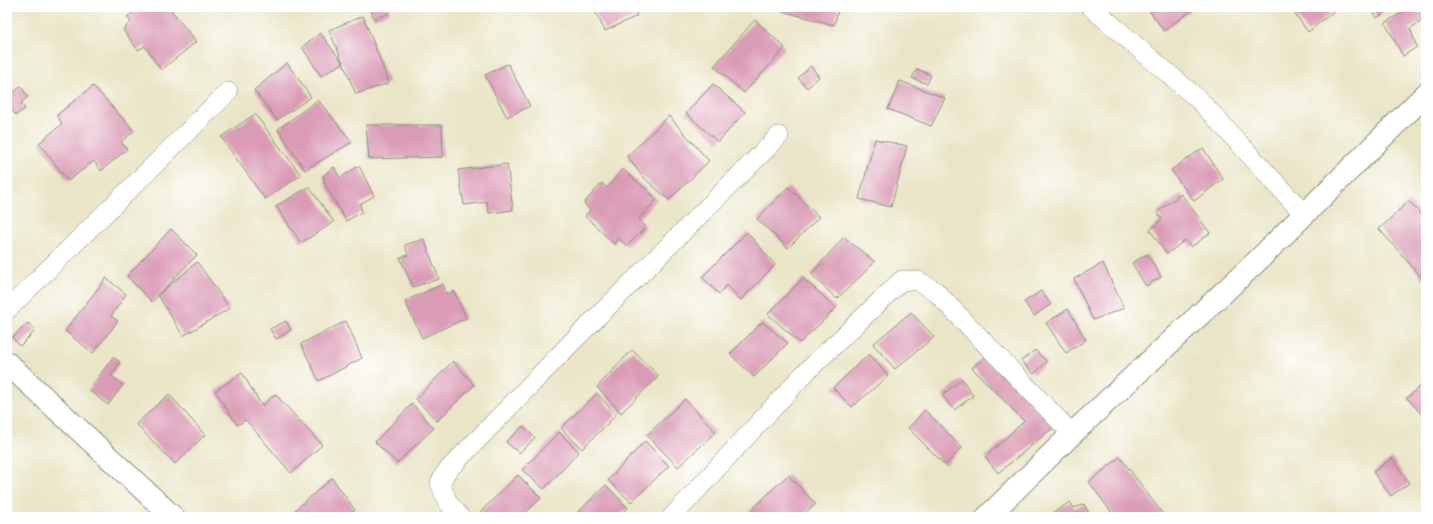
<svg xmlns="http://www.w3.org/2000/svg" width="1433" height="524" font-family="Pangolin,sans-serif">
<rect width="100%" height="100%" fill="#fff"/>
<filter id="ink" filterUnits="userSpaceOnUse"><feTurbulence type="fractalNoise" baseFrequency=".025" numOctaves="2"/><feDisplacementMap in="SourceGraphic" scale="8" xChannelSelector="R" yChannelSelector="G"/><feConvolveMatrix kernelMatrix="1 2 1 2 8 2 1 2 1" color-interpolation-filters="sRGB"/></filter>
<filter id="wash" filterUnits="userSpaceOnUse"><feTurbulence type="fractalNoise" baseFrequency=".012" numOctaves="4" result="noise"/><feDisplacementMap in="SourceGraphic" scale="16" xChannelSelector="R" yChannelSelector="G"/><feGaussianBlur stdDeviation="0.9" result="paint"/><feColorMatrix in="noise" values="0 0 0 0 0 0 0 0 0 0 0 0 0 0 0 0 0 1.4 0 .05"/><feComposite in="paint" operator="in"/></filter>
<g filter="url(#wash)">
<rect width="100%" height="100%" fill="#eae5c6"/>
<g id="blocks">
<path fill="#da9bb5" d="M140 7H169L196 42 161 70 145 46 138 50 123 30 131 22 127 17Z
M370 7H387L390 13 374 19Z
M598 7H632L637 16 605 31 594 9Z
M767 7H839L834 25Z
M1147 7H1196L1164 31Z
M1290 7H1339L1308 32Z
M1377 7H1380L1383 14 1377 18 1373 10Z
M1411 7H1426V19L1410 28 1417 47 1403 56 1385 23Z
M363 16 389 83 356 94 343 63 321 76 302 47 320 33 343 63 329 30Z
M755 20 785 48 744 93 714 66Z
M287 63 311 97 277 120 254 90Z
M508 64 530 106 507 117 485 75Z
M811 66 819 77 807 88 798 78Z
M917 69 931 75 927 84 912 78Z
M900 81 945 98 931 126 888 109Z
M713 84 745 112 718 142 686 113Z
M21 86 28 97 21 103 25 109 16 115 7 104V98Z
M93 86 134 131 121 142 127 149 101 171 94 161 68 181 39 143 62 124 57 115Z
M318 100 352 142 305 170 278 129Z
M255 114 301 175 265 199 221 137Z
M669 116 709 161 669 200 642 176 627 156Z
M366 125H442L443 157 369 159Z
M875 139 907 146 891 207 859 199Z
M1203 148 1223 179 1194 201 1171 170Z
M507 164 513 210 489 213 487 202 464 205 458 170Z
M359 166 374 196 360 204 362 212 346 221 326 186 323 176 334 167 340 178Z
M623 169 657 199 639 219 646 227 627 246 618 238 614 244 585 216 590 210 584 203 602 183 607 188Z
M309 187 334 222 301 243 276 206Z
M788 187 819 217 788 248 757 219Z
M1181 194 1210 233 1191 247 1185 240 1167 254 1150 230 1162 219 1157 212Z
M1409 201 1426 220V282L1379 229Z
M171 229 197 255 158 295 197 262 230 308 183 336 158 295 152 302 127 276Z
M747 232 775 265 741 300 727 285 719 294 702 277Z
M844 237 875 262 837 299 811 274Z
M424 239 439 279 413 287 400 258 408 255 405 245Z
M1147 254 1161 277 1146 286 1132 263Z
M1103 263 1124 308 1093 320 1074 279Z
M106 278 126 294 111 316 118 321 93 353 65 331Z
M803 278 836 308 800 343 768 314Z
M443 284 447 294 454 291 466 318 422 338 405 301Z
M1041 291 1051 304 1034 316 1024 302Z
M1068 309 1086 340 1066 353 1046 323Z
M911 312 934 337 895 369 873 344Z
M286 321 291 330 276 339 270 329Z
M346 321 362 358 319 381 301 344Z
M762 322 788 343 754 377 730 354Z
M28 323 36 330 20 346 12 338Z
M632 350 659 376 621 413 597 387Z
M1035 350 1047 362 1034 374 1021 361Z
M869 354 888 376 852 407 833 388Z
M988 354 1055 426 998 473 985 457 1024 421 972 368Z
M113 357 120 362 111 376 123 385 108 405 89 390Z
M453 361 474 385 437 421 416 399Z
M242 373 262 406 275 394 322 445 291 473 246 420 237 425 215 391Z
M962 379 973 396 954 410 942 395Z
M1426 381V419L1407 398Z
M597 393 616 415 582 449 561 428Z
M169 394 205 435 175 464 136 424Z
M685 399 716 432 678 467 647 435Z
M412 404 434 428 397 463 375 442Z
M925 410 962 448 945 465 908 428Z
M523 426 535 438 519 453 506 442Z
M559 432 579 452 544 489 522 470Z
M645 441 669 466 631 502 608 480Z
M1120 457 1165 517H1115L1089 482Z
M1392 458 1409 483 1391 496 1373 472Z
M518 475 541 498 521 517H481L478 514Z
M788 475 816 504 801 517H749L747 514Z
M332 478 355 510 348 517H287Z
M606 485 628 508 618 517H573Z
M1070 502 1074 508 1084 504 1091 517H1046Z"/>
</g>
</g>
<g filter="url(#ink)">
<use href="#blocks" fill-opacity="0" stroke="#84917d" stroke-width="1"/>
<g fill="none" stroke-linecap="round" stroke-linejoin="round">
<defs>
<path id="minor" d="M1091 7 1200 101 1305 215
M7 310 228 92
M460 517 447 501 440 483 446 472 572 342 779 136
M672 517 805 373 902 280 918 281 935 291 1072 434"/>
<path id="tertiary" d="M7 363 173 517
M987 517 1072 434 1254 264 1426 94"/>
</defs>
<use href="#minor" stroke="#84917d" stroke-width="20"/>
<use href="#tertiary" stroke="#84917d" stroke-width="24"/>
<use href="#minor" stroke="#fff" stroke-width="19"/>
<use href="#tertiary" stroke="#fff" stroke-width="22"/>
</g>
</g>
<rect width="1433" height="524" fill="none" stroke="#fff" stroke-width="24"/>
</svg>
